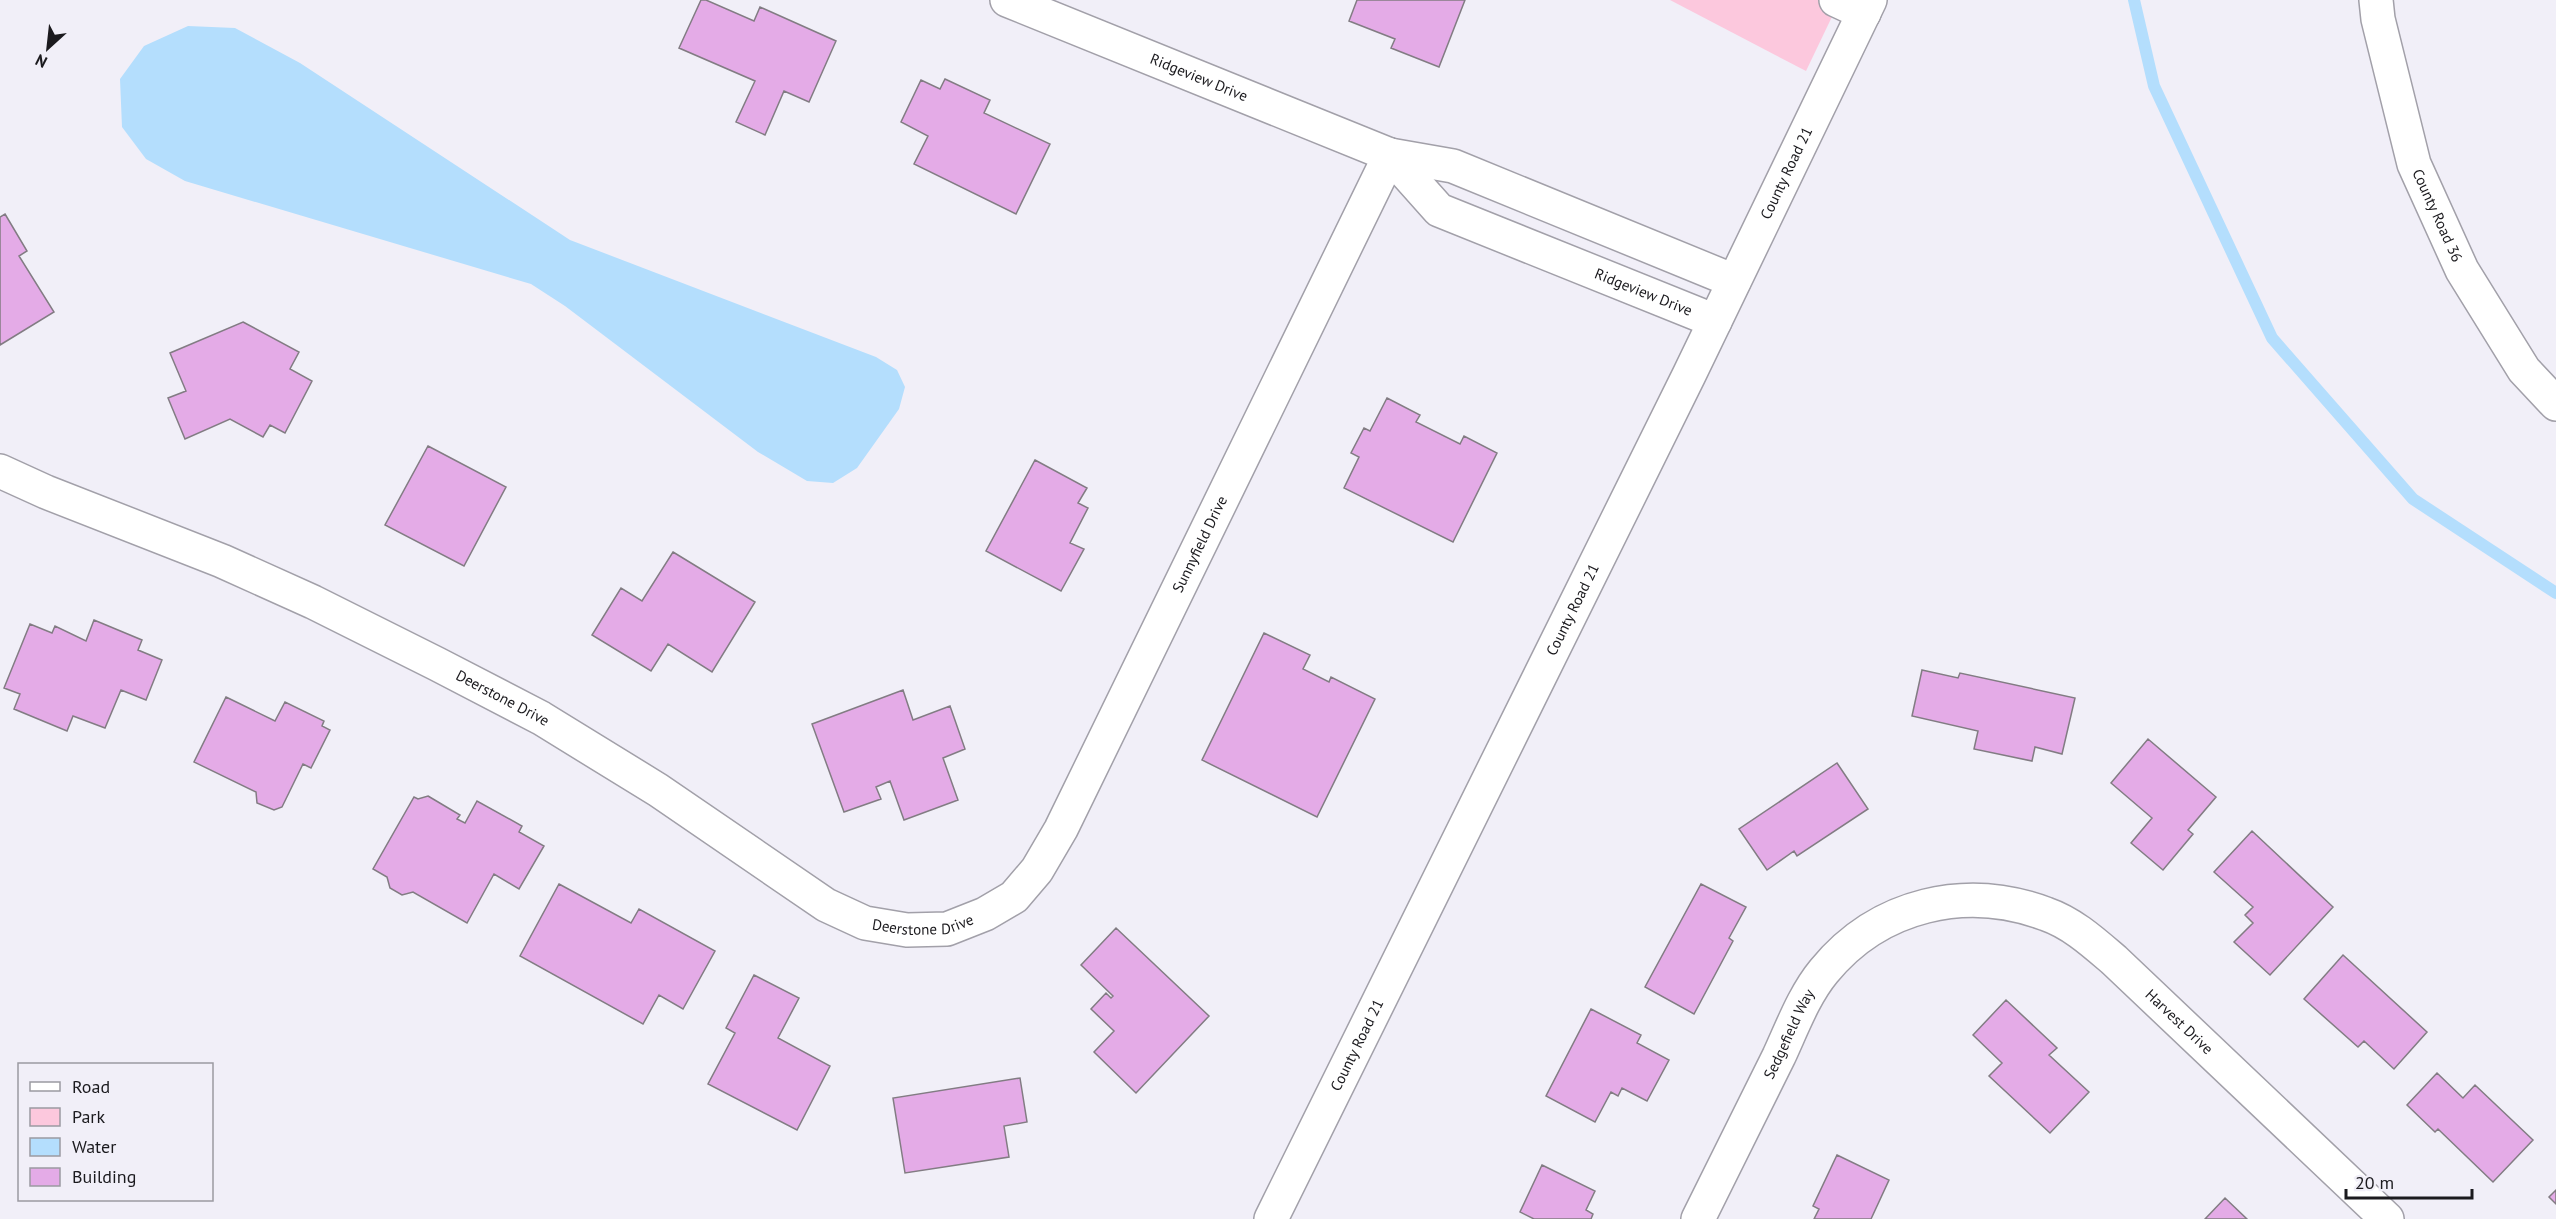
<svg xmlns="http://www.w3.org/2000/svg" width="2556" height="1219" font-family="'PT Sans',sans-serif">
<rect width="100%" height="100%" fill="#f1eff8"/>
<path fill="#fcc8dd" d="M1670 0H1840L1806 71Z"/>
<path fill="#b4defd" d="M188 26 235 28 300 63 570 240 876 357 897 370 905 387 899 409 857 468 833 483 807 481 758 452 565 306 531 284 185 181 146 159 122 127 120 79 144 46Z"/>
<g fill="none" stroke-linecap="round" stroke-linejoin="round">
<path stroke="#b4defd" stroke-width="12" d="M2134 0 2154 86 2272 338 2413 499 2556 593"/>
</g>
<path fill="#e4abe7" stroke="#827c83" stroke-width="1.5" d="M701 0H706L754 21 760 7 836 41 809 102 784 91 765 135 736 122 755 81 679 48Z
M1357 0H1465L1439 67 1391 48 1395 39 1349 21Z
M945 79 990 100 984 113 1050 144 1016 214 914 164 928 136 901 122 921 80 940 89Z
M5 214 27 251 19 256 54 312 0 345V217Z
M243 322 299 352 290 369 312 381 285 433 270 425 263 437 230 419 185 439 168 398 186 391 170 353Z
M1387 398 1420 415 1416 422 1460 444 1464 436 1497 453 1453 542 1344 488 1359 457 1351 453 1364 428 1370 431Z
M428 446 506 487 464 566 385 525Z
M1035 460 1087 488 1078 503 1088 508 1070 543 1084 549 1061 591 986 551Z
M673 552 755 602 712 672 668 644 651 671 592 635 621 588 642 601Z
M94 620 142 640 138 650 162 660 146 700 121 690 105 728 73 716 67 731 14 709 20 694 4 688 30 624 52 633 55 626 86 641Z
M1264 633 1310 655 1303 669 1329 682 1331 677 1375 699 1317 817 1202 760Z
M1922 670 1958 678 1960 673 2075 698 2062 754 2035 747 2032 761 1974 749 1978 731 1912 716Z
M903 690 913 720 950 706 965 749 943 758 958 800 904 820 890 781 876 787 881 799 844 812 812 724Z
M226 697 275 721 285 702 324 721 322 726 330 730 311 768 303 764 282 807 274 810 257 803 256 792 194 762Z
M2148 739 2216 797 2188 830 2193 834 2163 870 2131 843 2152 818 2111 783Z
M1837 763 1868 809 1797 856 1794 851 1767 870 1739 829Z
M428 796 460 815 457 819 465 823 477 801 522 826 519 832 544 846 519 889 494 874 467 923 413 892 402 895 390 888 387 877 373 869 414 797 418 799Z
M2252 831 2333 907 2270 975 2234 942 2253 923 2245 915 2253 907 2214 872Z
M559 884 631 923 639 909 715 951 683 1009 659 995 643 1024 520 956Z
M1701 884 1746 907 1729 938 1733 941 1694 1014 1645 987Z
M1116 928 1209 1016 1136 1093 1094 1052 1114 1031 1091 1009 1106 993 1111 998 1113 996 1081 965Z
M2343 955 2427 1032 2394 1069 2364 1041 2358 1047 2304 999Z
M754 975 799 998 778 1038 830 1066 797 1130 708 1084 735 1033 726 1028Z
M2006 1000 2057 1048 2049 1055 2089 1092 2050 1133 1989 1076 2002 1063 1973 1035Z
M1591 1009 1641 1035 1637 1043 1669 1060 1647 1101 1622 1088 1618 1096 1611 1092 1595 1122 1546 1096Z
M2437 1073 2463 1098 2475 1085 2533 1140 2493 1182 2438 1129 2435 1132 2407 1105Z
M1020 1078 1027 1122 1004 1126 1009 1157 905 1173 893 1098Z
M1837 1155 1889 1180 1871 1219H1814L1819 1209 1813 1206Z
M1542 1165 1595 1191 1586 1210 1593 1214 1591 1219H1534L1520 1212Z
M2556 1190V1204L2549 1197Z
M2225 1198 2247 1219H2205Z"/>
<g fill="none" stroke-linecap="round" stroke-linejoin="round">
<defs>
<g id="minor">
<path id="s1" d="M1007 0 1390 155 1453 166 1734 281"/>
<path d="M1836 0 1864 13"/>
<path id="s2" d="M2376 0 2378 19 2414 164 2462 270 2524 370 2556 404"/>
<path id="s3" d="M1390 155 1439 210 1715 321"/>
<path id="s4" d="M0 471 46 492 222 561 313 602 437 664 541 718 658 790 826 905 865 923 907 930 947 929 985 914 1014 897 1037 870 1061 829 1390 155"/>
<path id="s5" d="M1271 1219 1689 375 1870 0"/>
<path id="s6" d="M1698 1219C1725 1165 1752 1110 1779 1056 1792 1028 1804 995 1824 971 1879 904 1966 884 2046 914 2072 923 2093 942 2114 960L2387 1219"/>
</g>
</defs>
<use href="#minor" stroke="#a2a0a9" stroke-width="36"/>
<use href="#minor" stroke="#fff" stroke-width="33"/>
</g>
<g text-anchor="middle" stroke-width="5" stroke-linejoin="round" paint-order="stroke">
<g font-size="15" fill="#1b1a1e" stroke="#f1eff8">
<text dy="5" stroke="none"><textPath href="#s1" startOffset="207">Ridgeview Drive</textPath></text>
<text dy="5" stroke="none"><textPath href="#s5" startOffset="1166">County Road 21</textPath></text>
<text dy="5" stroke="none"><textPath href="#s2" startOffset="225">County Road 36</textPath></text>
<text dy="5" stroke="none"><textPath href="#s3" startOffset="294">Ridgeview Drive</textPath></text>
<text dy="5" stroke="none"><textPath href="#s4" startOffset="1536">Sunnyfield Drive</textPath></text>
<text dy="5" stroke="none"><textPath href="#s5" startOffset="680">County Road 21</textPath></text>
<text dy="5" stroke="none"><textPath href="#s4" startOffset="552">Deerstone Drive</textPath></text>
<text dy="5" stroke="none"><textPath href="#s4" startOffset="1038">Deerstone Drive</textPath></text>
<text dy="5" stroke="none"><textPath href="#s6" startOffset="696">Harvest Drive</textPath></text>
<text dy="5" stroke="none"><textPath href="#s6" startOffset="206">Sedgefield Way</textPath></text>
<text dy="5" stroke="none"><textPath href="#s5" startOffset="194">County Road 21</textPath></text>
</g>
</g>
<rect x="18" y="1063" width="195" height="138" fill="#f1eff8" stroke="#9b9aa1" stroke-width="1.5"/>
<rect x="30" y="1082" width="30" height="9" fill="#ffffff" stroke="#9b9aa1" stroke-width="1.5"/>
<text x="72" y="1093" font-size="18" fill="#1b1a1e">Road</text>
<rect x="30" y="1108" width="30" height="18" fill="#fcc8dd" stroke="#9b9aa1" stroke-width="1.5"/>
<text x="72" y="1123" font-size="18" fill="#1b1a1e">Park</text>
<rect x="30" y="1138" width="30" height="18" fill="#b4defd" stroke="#9b9aa1" stroke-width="1.5"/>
<text x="72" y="1153" font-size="18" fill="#1b1a1e">Water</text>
<rect x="30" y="1168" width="30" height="18" fill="#e4abe7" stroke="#9b9aa1" stroke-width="1.5"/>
<text x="72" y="1183" font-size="18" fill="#1b1a1e">Building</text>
<g transform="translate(48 48) rotate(207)" stroke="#f1eff8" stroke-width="4.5" paint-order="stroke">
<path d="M0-4.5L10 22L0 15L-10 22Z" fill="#1b1a1e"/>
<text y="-9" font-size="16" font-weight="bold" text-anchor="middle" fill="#1b1a1e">N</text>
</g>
<path d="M2346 1189v9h126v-9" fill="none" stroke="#1b1a1e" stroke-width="3"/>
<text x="2355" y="1189" font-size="18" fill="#1b1a1e" stroke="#f1eff8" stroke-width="4.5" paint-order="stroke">20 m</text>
</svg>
